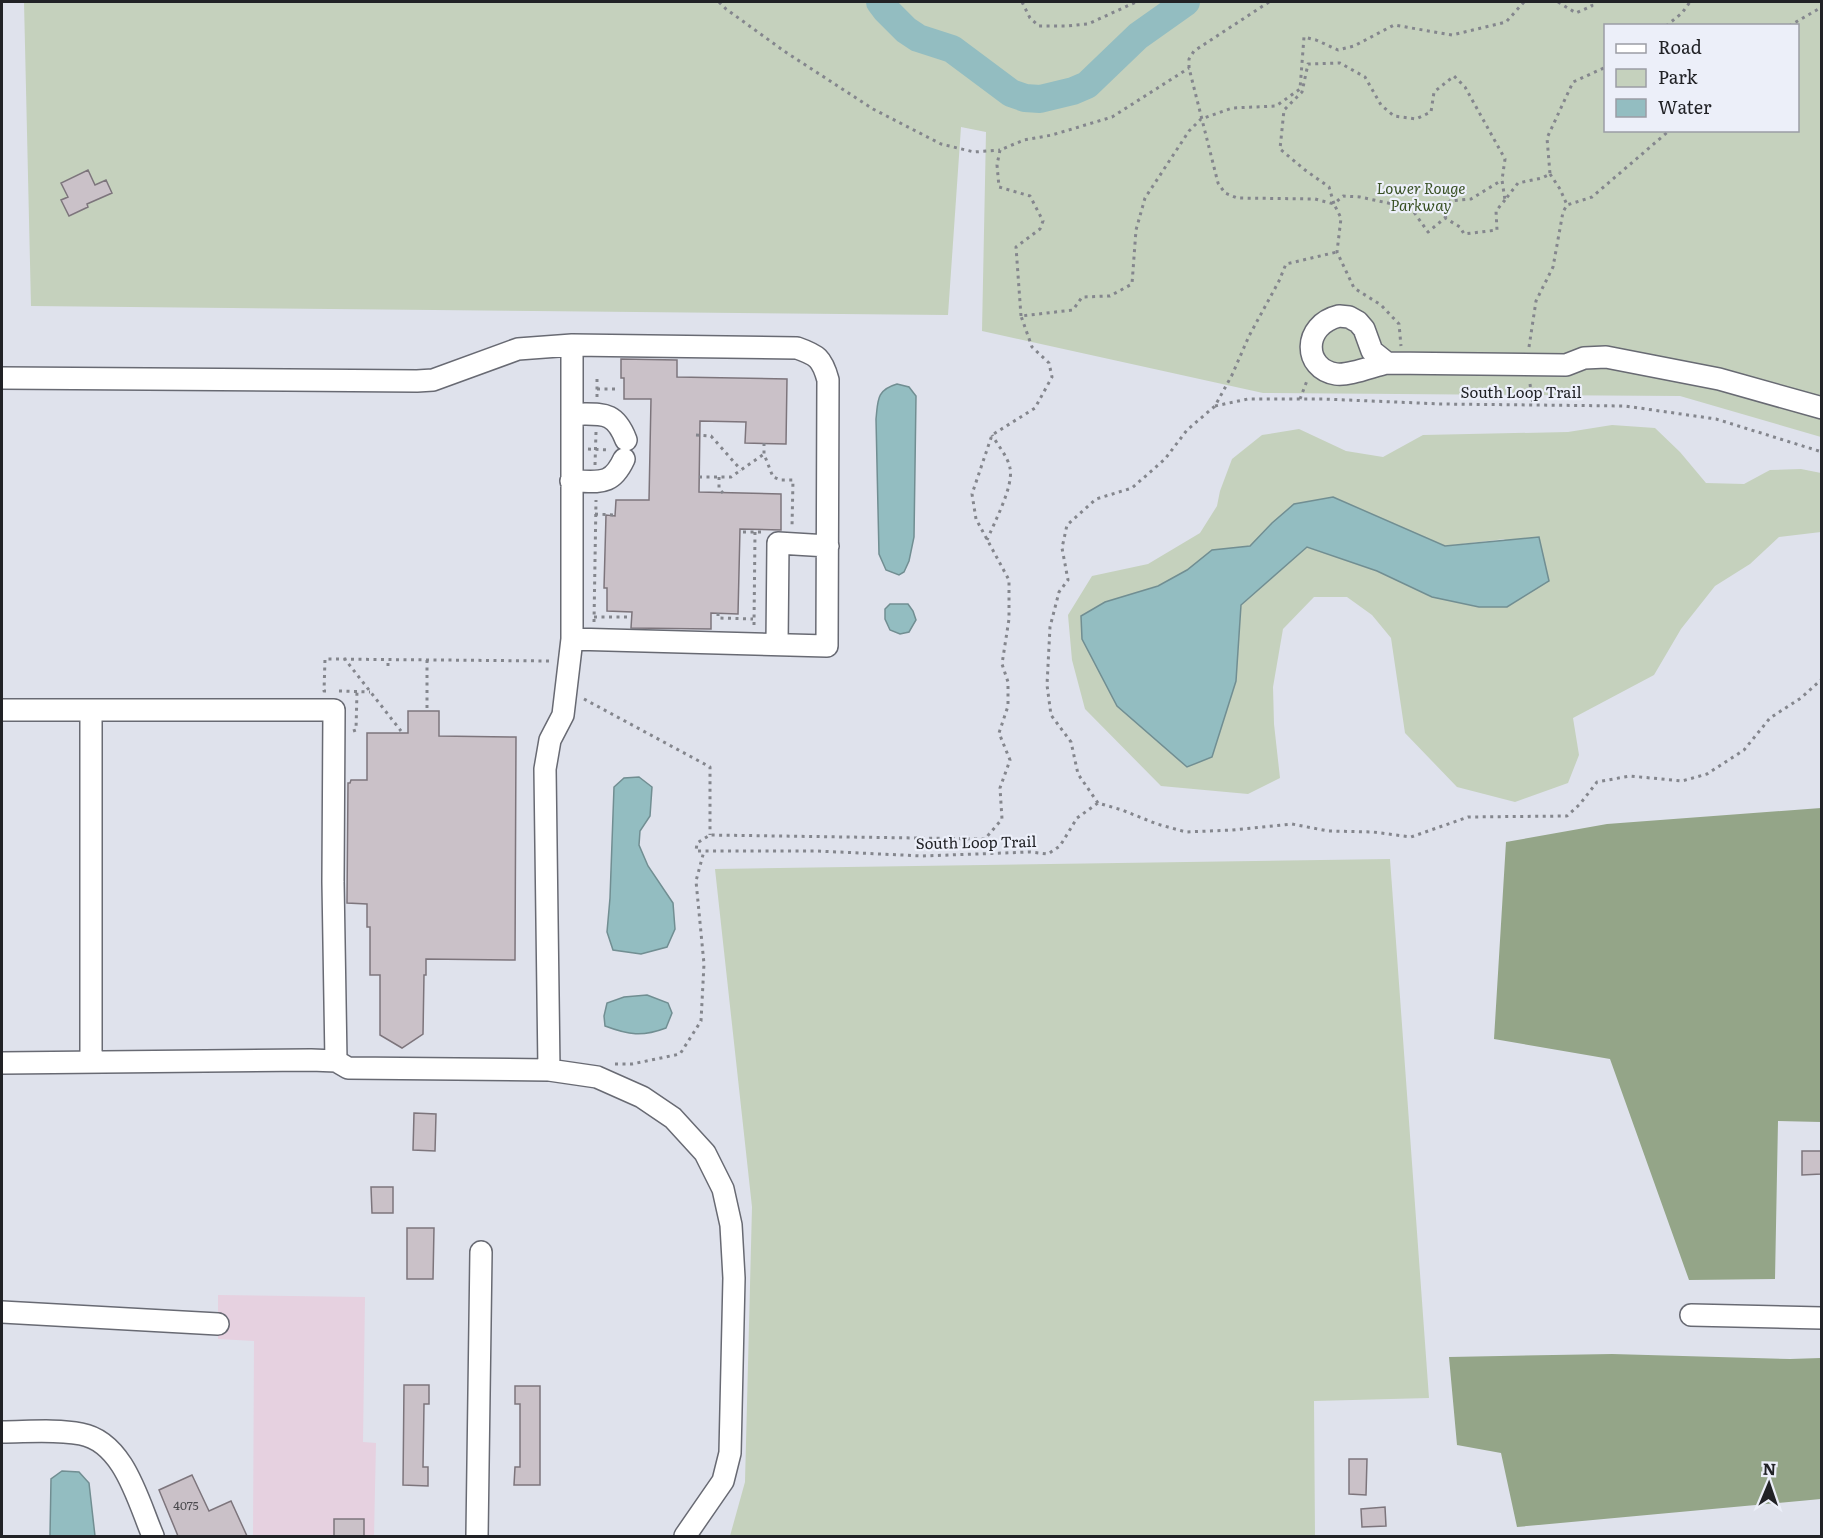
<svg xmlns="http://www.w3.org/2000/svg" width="1823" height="1538" font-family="Literata,serif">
<rect width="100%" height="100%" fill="#dfe2ec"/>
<path fill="#e6d1e0" d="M218 1295 365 1297 363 1442 376 1443 374 1536H253L254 1341 218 1339Z"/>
<path fill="#c5d1bd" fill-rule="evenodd" d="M24 2H1821V437L1680 396 1263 393 982 331 986 132 961 127 948 315 31 306ZM1606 26H1798V130H1606Z
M1612 425 1655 428 1680 452 1706 483 1744 484 1770 470 1801 469 1821 473V532L1779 537 1750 564 1715 586 1681 629 1654 675 1573 718 1579 755 1568 783 1515 802 1457 787 1405 733 1391 638 1372 615 1347 597H1314L1283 629 1273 687 1274 724 1280 778 1248 794 1161 786 1085 709 1072 660 1068 615 1092 576 1148 564 1200 533 1217 506 1220 491 1232 459 1262 435 1299 429 1346 451 1383 457 1423 435 1568 432ZM1333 497 1445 546 1505 539 1432 597 1377 571 1307 547 1241 605 1236 681 1212 756 1187 767 1094 660 1082 639 1105 602 1158 586 1187 570 1212 551 1250 546 1272 523Z
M1390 859 1429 1398 1314 1401 1315 1536H730L745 1482 752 1207 715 869Z"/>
<path fill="#94a588" d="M1821 808V1122L1778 1121 1775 1279 1689 1280 1610 1059 1494 1039 1506 842 1607 824Z
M1612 1354 1790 1359 1821 1358V1499L1517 1527 1501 1453 1457 1445 1449 1357Z"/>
<path fill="#93bdc1" stroke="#718e92" stroke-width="1.5" d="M897 384 909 387 916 396 914 537 909 561 904 572 899 575 886 570 879 554 876 419C878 401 876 390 897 384Z
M1333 497 1445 546 1539 537 1549 581 1507 607H1479L1432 597 1377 571 1307 547 1241 605 1236 681 1212 757 1187 767 1117 706 1082 639 1081 616 1105 602 1158 586 1187 570 1212 550 1250 546 1272 523 1294 504Z
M890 604H908L913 611 916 620 909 632 900 634 890 630 885 619V609Z
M639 777 652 787 650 816 640 831 639 845 648 866 673 903 675 929 667 947 641 954 613 950 607 932 610 898 614 787 624 778Z
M647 995 668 1003 672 1013 666 1028C642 1037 629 1035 605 1026L604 1016 607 1003 624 997Z
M62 1471 79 1472 89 1483 95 1536H50L51 1479Z"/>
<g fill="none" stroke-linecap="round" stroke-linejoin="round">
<path stroke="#93bdc1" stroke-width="28" d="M880 2 886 10 906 30 918 38 952 49 1011 93 1025 98 1040 99 1073 91 1087 85 1138 36 1186 2"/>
</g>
<path fill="#cac1c8" stroke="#7d757c" stroke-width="1.5" d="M88 170 95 185 106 180 112 193 87 204 88 207 69 216 61 200 68 197 61 183Z
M621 359 677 360V377L787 379 786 444 745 443 746 422 700 421 699 492 781 494V530L740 529 738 614 711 613V629L631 628 632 612 607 611V588H604L606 515 615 516 616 500H649L651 399H624V378H621Z
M408 711H439V736L516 737 515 960 426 959V975H424L423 1034 402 1048 380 1035V975H370V927H367V904L347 903 348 783H350L351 780H367V733H408Z
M414 1113 436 1114 435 1151 413 1150Z
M1802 1151H1821V1174L1802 1175Z
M371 1187H393V1213H372Z
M407 1228H434L433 1279H407Z
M404 1385H429V1404H424L423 1467H428V1486L403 1485Z
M515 1386H540V1485H514L515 1467H520V1404H515Z
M1349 1459H1367L1366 1495 1349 1494Z
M192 1475 209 1511 231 1501 247 1536H178L159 1490Z
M1385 1507 1386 1526 1362 1527 1361 1509Z
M334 1519H364V1536H334Z"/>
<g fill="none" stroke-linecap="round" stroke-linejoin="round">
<defs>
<path id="minor" d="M1339 316 1349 317 1358 322 1364 329 1372 351 1387 363C1373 366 1349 376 1336 374 1303 369 1302 325 1339 316Z
M1387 363 1566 365 1584 358 1606 357 1719 379 1822 408
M2 378 417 381 433 380 518 349 572 345 797 348C817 355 822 358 828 380L827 646 572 639 563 715 550 740 545 769 549 1070
M572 414C601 415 614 409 626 440
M571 481C599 481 611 487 624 459
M572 639V345
M777 644 778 543 828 546
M2 710H334L333 882 336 1061
M91 710V1062
M2 1063 311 1060 336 1061 348 1068 549 1070 597 1077 642 1097 673 1118 705 1153 723 1189 731 1225 734 1278 730 1453 723 1481 685 1536
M2 1312 218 1324
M1691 1315 1822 1318
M2 1432C27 1432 56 1429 81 1434 124 1442 138 1501 153 1536
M477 1536 481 1252"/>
</defs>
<use href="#minor" stroke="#686a73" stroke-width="24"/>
<path stroke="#84868d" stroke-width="3" stroke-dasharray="3 4.5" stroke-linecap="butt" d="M719 2 726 9 784 51 873 109 941 144 974 152 1000 150
M1022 2 1030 18 1039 26H1066L1088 24 1136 2
M1269 2 1194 51 1189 59V68L1218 183 1225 193 1237 198 1315 199 1334 204 1341 218 1337 252 1354 288 1381 305 1399 324 1401 346
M1524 2 1506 22 1452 35 1394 25 1354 46 1338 50 1316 40 1304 37 1300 89 1276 106 1232 108 1201 119 1189 131 1145 198 1136 230 1132 284 1110 296 1082 297 1073 310 1021 316 1032 347 1049 363 1052 377 1035 408 992 435 972 494 976 519 1009 580V619L1002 664 1008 682V706L999 733 1010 760 1000 788 1002 819 985 839 710 835 697 843 696 851H817L922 856 1030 852 1048 854 1060 846 1077 818 1098 803 1122 810 1157 824 1186 832 1232 830 1292 824 1328 831 1373 832 1411 837 1468 817 1567 816 1580 804 1597 782 1630 776 1682 781 1707 774 1744 750 1770 718 1801 698 1822 679
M1558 2 1576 13 1592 6 1591 2
M1666 26 1682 13 1690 2
M1789 26 1822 7
M1550 174 1560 189 1567 205
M1505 200 1496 211 1497 230 1464 234 1460 227 1445 218 1428 232 1411 208 1360 197 1343 196 1334 204 1329 187 1305 170 1280 149 1284 110 1302 92 1308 64 1340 63 1365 77 1381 105 1394 116 1416 119 1431 112 1434 92 1454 76 1465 87 1505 159 1502 180 1505 200 1518 183 1542 178 1550 174 1547 138 1573 82 1606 67
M1445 218 1450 201 1471 199 1502 180
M1021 316 1016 247 1040 229 1043 221 1030 196 999 187 997 165 1000 150 1024 140 1052 135 1112 117 1189 68
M1529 347 1536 301 1553 267 1563 212 1567 205 1592 197 1670 130
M1530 384 1533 405
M597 389H616
M597 397V378
M1300 399 1308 378
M1215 406 1248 399H1323L1442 404 1625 406 1716 419 1822 452
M696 435 711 436 741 470
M764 443V454L773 477 781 480H793L792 527
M588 449 609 450
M595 465 596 432
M699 477H731L764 454
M719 477V489L723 493
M595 514 615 515
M743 532H765
M987 540C994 523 1014 486 1010 468 1008 457 997 444 992 435
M718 613V618L753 619
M594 617H628
M594 622 596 500
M754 625 755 532
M344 658 401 731
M388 666V659
M326 691H324L325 659 550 661
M339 691 370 692
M584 699 710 767V835
M427 708V659
M353 731 356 730 357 691
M1098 803 1078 774 1071 742 1051 715 1047 685 1050 627 1059 592 1068 580 1062 548 1067 525 1096 499 1132 488 1165 459 1187 430 1215 406 1232 375 1249 336 1279 281 1286 264 1337 252
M615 1064H632L680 1054 701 1021 704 964 696 881 704 851"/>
<use href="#minor" stroke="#fff" stroke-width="21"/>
</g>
<g text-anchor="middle" stroke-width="4.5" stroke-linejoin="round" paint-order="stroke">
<g font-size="12" fill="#4b4a4e">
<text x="186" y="1510">4075</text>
</g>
<g font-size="15" font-style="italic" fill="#385023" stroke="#eceff9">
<text x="1421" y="194">Lower Rouge<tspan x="1421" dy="17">Parkway</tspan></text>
</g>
<g font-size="15" fill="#212226" stroke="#eceff9">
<text x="1521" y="398">South Loop Trail</text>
<text transform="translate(976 843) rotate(-1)" y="5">South Loop Trail</text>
</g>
</g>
<rect width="1823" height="1538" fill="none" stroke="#212226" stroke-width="6"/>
<rect x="1604" y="24" width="195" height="108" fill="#eceff9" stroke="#9b9da5" stroke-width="1.5"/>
<rect x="1616" y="44" width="30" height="9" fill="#ffffff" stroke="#9b9da5" stroke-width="1.5"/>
<text x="1658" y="54" font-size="18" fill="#212226">Road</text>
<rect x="1616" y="69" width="30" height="18" fill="#c5d1bd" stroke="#9b9da5" stroke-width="1.5"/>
<text x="1658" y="84" font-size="18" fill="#212226">Park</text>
<rect x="1616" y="99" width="30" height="18" fill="#93bdc1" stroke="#9b9da5" stroke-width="1.5"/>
<text x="1658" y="114" font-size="18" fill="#212226">Water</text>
<g transform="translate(1769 1484) rotate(2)" stroke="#eceff9" stroke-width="4.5" paint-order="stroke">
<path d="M0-4.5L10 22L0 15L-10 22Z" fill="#212226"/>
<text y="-9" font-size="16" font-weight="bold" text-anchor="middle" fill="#212226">N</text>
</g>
</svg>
